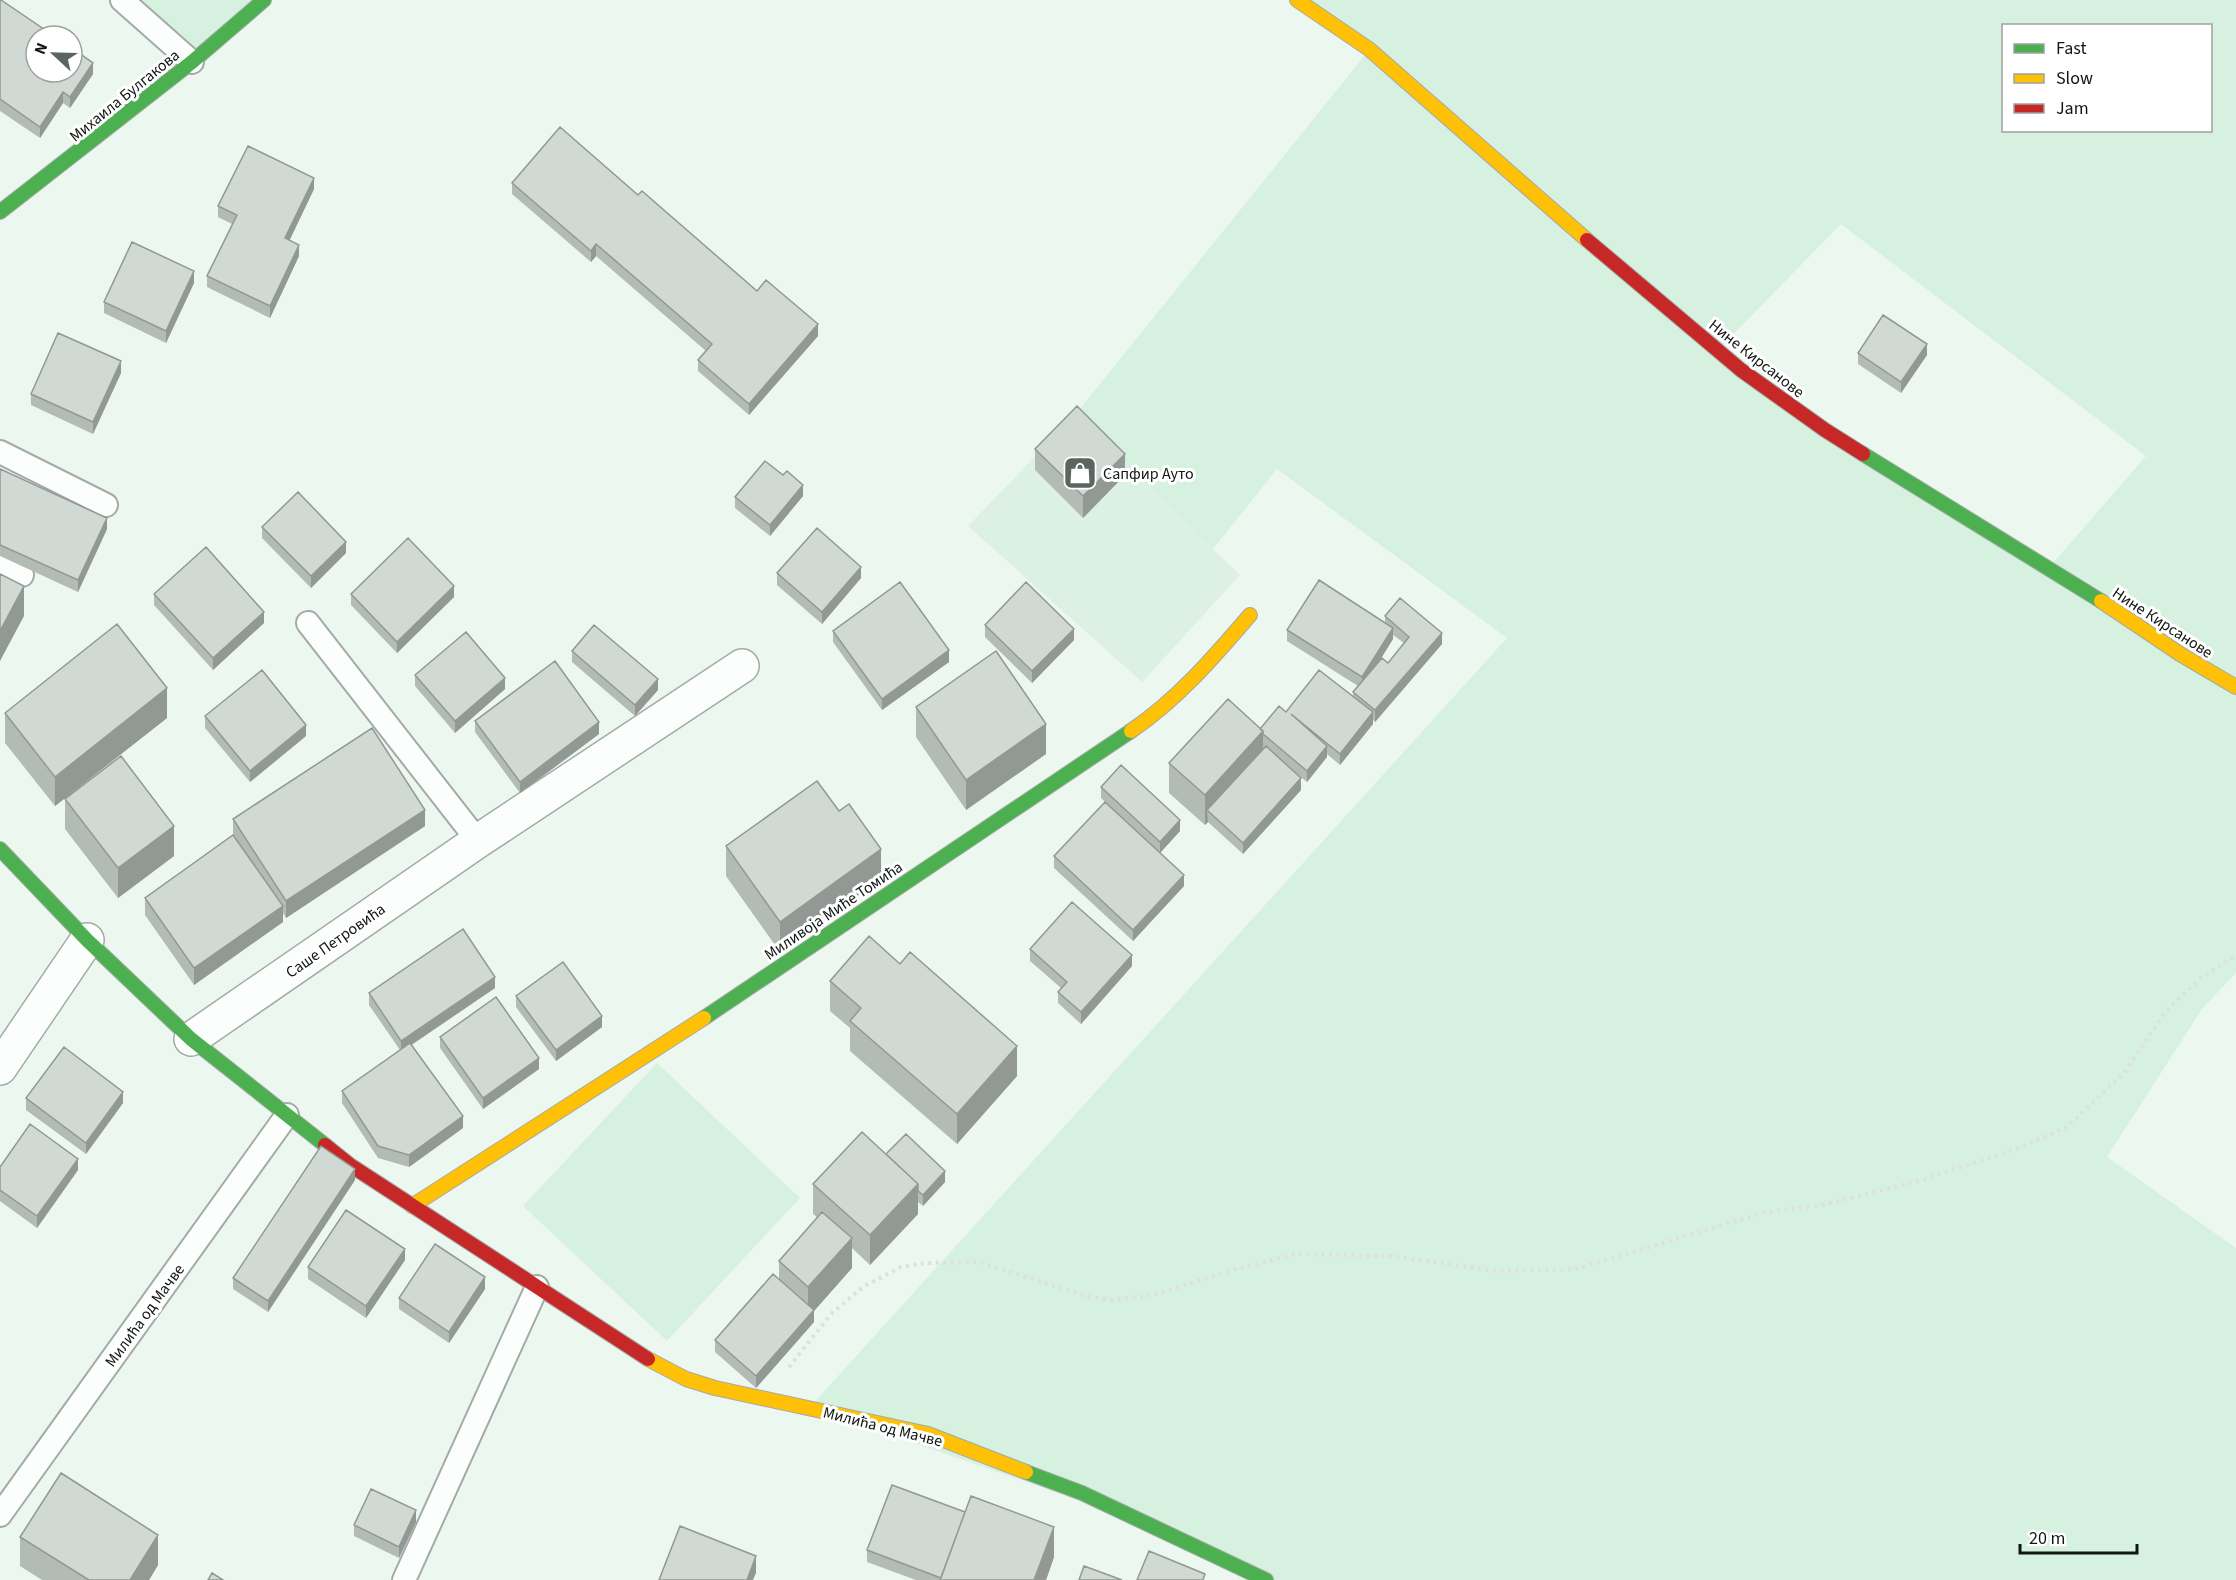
<svg xmlns="http://www.w3.org/2000/svg" width="2236" height="1580" font-family="'Source Sans 3',sans-serif">
<rect width="100%" height="100%" fill="#ecf7f0"/>
<path fill="#dcf0e3" d="M1075 415 1240 575 1142 682 968 526Z"/>
<path fill="#d7f1e0" fill-rule="evenodd" d="M122 0H263L192 62Z
M1296 0H2236V973L2202 1009 2107 1157 2236 1248V1580H1266L1151 1525 810 1407 1507 638 1277 469 1213 549 1075 415 1369 50ZM2004 26H2210V130H2004ZM1841 224 2146 456 2048 569 1718 350Z
M657 1063 800 1198 667 1341 523 1206Z"/>
<g fill="none" stroke-linecap="round" stroke-linejoin="round">
<defs>
<path id="lane" d="M122 0 192 62
M0 452 106 505
M0 564 22 575
M308 623 478 841
M0 1515 287 1115
M404 1580 537 1287"/>
<path id="street" d="M191 1039 478 841 742 666
M0 1068 87 940"/>
<path id="fast" d="M0 212 192 62 264 0
M1863 454 2101 601
M0 849 87 940 191 1039 325 1145
M704 1018 1131 731
M1026 1472 1082 1493 1266 1580"/>
<path id="slow" d="M1297 0 1369 49 1587 240
M2101 601 2180 654 2236 687
M1131 731C1177 700 1214 657 1250 615
M412 1206 704 1018
M648 1359 686 1379 715 1388 928 1434 1026 1472"/>
<path id="jam" d="M1587 240 1741 370 1825 430 1863 454
M325 1145 350 1165 648 1359"/>
</defs>
<use href="#lane" stroke="#a3aba6" stroke-width="26"/>
<use href="#street" stroke="#a3aba6" stroke-width="36"/>
<use href="#fast" stroke="#a3aba6" stroke-width="16"/>
<use href="#slow" stroke="#a3aba6" stroke-width="16"/>
<use href="#jam" stroke="#a3aba6" stroke-width="16"/>
<path stroke="#dde0de" stroke-width="4" stroke-dasharray="3 4.5" stroke-linecap="butt" d="M789 1367 831 1314 863 1287 901 1267 926 1263 980 1262 1085 1296 1113 1300 1153 1295 1236 1269 1296 1254 1391 1256 1496 1271 1576 1269 1766 1212 1822 1205 1922 1180 2019 1148 2067 1127 2124 1073 2166 1011 2201 978 2236 955"/>
<use href="#lane" stroke="#fcfefd" stroke-width="22"/>
<use href="#street" stroke="#fcfefd" stroke-width="33"/>
<use href="#fast" stroke="#4caf50" stroke-width="14"/>
<use href="#slow" stroke="#ffc107" stroke-width="14"/>
<use href="#jam" stroke="#c62828" stroke-width="14"/>
</g>
<path fill="#b3bbb5" fill-rule="evenodd" d="M0 1 93 74 70 108 63 103 40 138 0 111Z
M512 183 638 195 757 291 818 336 749 415 698 371V360L706 351 596 256 591 262 512 194Z
M314 189 289 240 299 256 270 318 207 287V276L232 224 218 217V206Z
M194 283 166 343 104 313V302Z
M1858 353 1927 355 1901 393 1858 364Z
M121 373 93 434 31 405V394Z
M1035 449 1125 475 1083 518 1035 470Z
M0 469 107 529 78 592 0 556Z
M803 496 770 536 735 508V497Z
M262 527 346 553 311 588 262 538Z
M777 573 861 578 822 624 777 585Z
M154 594 264 623 213 670 154 605Z
M351 594 454 597 397 653 351 605Z
M1385 616 1442 644 1375 722 1373 720V724L1340 765 1327 754V757L1307 782 1288 767 1301 790 1243 854 1208 822 1205 825 1169 793V763L1260 729 1286 712 1353 697V692L1358 686 1287 641V630L1385 622ZM1393 635 1404 643 1388 663 1380 660 1393 639Z
M985 625 1074 640 1032 683 985 637Z
M833 631 949 662 882 710 833 642Z
M572 651 658 690 635 716 572 662Z
M415 675 505 689 455 733 415 686Z
M916 707 1046 754 966 810 916 737Z
M5 713 167 718 55 806 5 743Z
M205 716 306 736 250 782 205 728Z
M475 721 599 734 520 793 475 732Z
M1101 787 1180 831 1160 853 1184 886 1133 941 1054 868V856L1105 802 1101 798Z
M65 799 174 856 118 898 65 829Z
M233 819 425 826 286 918 283 913V922L194 985 145 915V898L233 836Z
M726 846 881 879 780 952 726 876Z
M1030 949 1132 966 1081 1024 1058 1003V992L1061 988 1030 961Z
M830 981 1017 1076 957 1144 850 1051V1028L830 1011Z
M495 988 411 1045 463 1128 409 1167 378 1158 342 1103V1091L400 1050 369 1005V993Z
M516 996 602 1027 556 1061 516 1007Z
M440 1037 539 1069 483 1109 440 1048Z
M26 1098 123 1103 86 1154 26 1110Z
M886 1154 945 1182 923 1206 918 1202V1214L870 1265 852 1248V1268L814 1311V1322L756 1388 715 1352V1340L779 1280V1261L817 1217 813 1214V1184Z
M0 1167 78 1170 37 1228 0 1201Z
M355 1180 268 1312 233 1289V1278Z
M405 1260 366 1318 308 1279V1267Z
M485 1289 449 1343 399 1309V1298Z
M416 1522 399 1558 354 1536V1525Z
M20 1537 158 1565 149 1580H42L20 1566Z
M867 1550 1054 1557 1046 1580H916L867 1562Z"/>
<path fill="#929894" d="M93 63V74L70 108V97Z
M63 92V103L40 138V127Z
M314 178V189L285 250V238Z
M596 244V256L591 262V251Z
M299 245V256L270 318V306Z
M194 271V283L166 343V331Z
M818 324V336L749 415V404Z
M1927 344V355L1901 393V382Z
M121 361V373L93 434V422Z
M1125 454V475L1083 518V496Z
M803 485V496L770 536V525Z
M107 518V529L78 592V580Z
M346 542V553L311 588V576Z
M861 567V578L822 624V612Z
M24 586V616L0 661V631Z
M454 586V597L397 653V642Z
M264 612V623L213 670V658Z
M1393 628V639L1362 689V677Z
M1074 629V640L1032 683V671Z
M1442 633V644L1375 722V710Z
M949 650V662L882 710V699Z
M505 678V689L455 733V721Z
M658 679V690L635 716V705Z
M167 688V718L55 806V777Z
M1373 712V724L1340 765V754Z
M599 722V734L520 793V782Z
M1046 724V754L966 810V780Z
M306 725V736L250 782V771Z
M1263 731V761L1207 810 1208 822 1205 825V795Z
M1327 746V757L1307 782V771Z
M1301 778V790L1243 854V843Z
M425 810V826L286 918V901Z
M1180 820V831L1160 853V842Z
M174 826V856L118 898V868Z
M881 849V879L780 952V922Z
M1184 875V886L1133 941V930Z
M283 906V922L194 985V968Z
M1132 955V966L1081 1024V1012Z
M495 977V988L401 1052V1041Z
M602 1016V1027L556 1061V1050Z
M1017 1046V1076L957 1144V1114Z
M539 1058V1069L483 1109V1098Z
M123 1092V1103L86 1154V1143Z
M463 1116V1128L409 1167V1155Z
M78 1159V1170L37 1228V1216Z
M355 1169V1180L268 1312V1301Z
M945 1171V1182L923 1206V1195Z
M918 1184V1214L870 1265V1235Z
M852 1238V1268L814 1311V1322L756 1388V1376L808 1317V1287Z
M405 1249V1260L366 1318V1306Z
M485 1277V1289L449 1343V1332Z
M416 1510V1522L399 1558V1547Z
M1054 1527V1557L1046 1580H1034Z
M158 1535V1565L149 1580H130Z
M756 1556V1573L753 1580H747Z"/>
<path fill="#d0d9d3" stroke="#929894" stroke-width="1.5" d="M1 0 54 36H36V72H72V48L93 63 70 97 63 92 40 127 0 99V1Z
M560 127 638 195 642 191 757 291 766 280 818 324 749 404 698 360 712 344 596 244 591 251 512 183Z
M248 146 314 178 285 238 299 245 270 306 207 276 237 215 218 206Z
M132 242 194 271 166 331 104 302Z
M1883 315 1927 344 1901 382 1858 353Z
M58 333 121 361 93 422 31 394Z
M1077 406 1125 454 1083 496 1035 449Z
M765 461 783 475 787 471 803 485 770 525 735 497Z
M0 469 107 518 78 580 0 545Z
M298 492 346 542 311 576 262 527Z
M817 528 861 567 822 612 777 573Z
M408 538 454 586 397 642 351 594Z
M206 547 264 612 213 658 154 594Z
M0 574 24 586 0 631Z
M1319 580 1393 628 1362 677 1287 630Z
M900 582 949 650 882 699 833 631Z
M1026 582 1074 629 1032 671 985 625Z
M1400 598 1442 633 1375 710 1353 692 1382 658 1388 663 1409 637 1385 616Z
M117 624 167 688 55 777 5 713Z
M594 625 658 679 635 705 572 651Z
M466 632 505 678 455 721 415 675Z
M996 651 1046 724 966 780 916 707Z
M555 661 599 722 520 782 475 721Z
M262 670 306 725 250 771 205 716Z
M1319 670 1373 712 1340 754 1291 714 1327 746 1307 771 1263 734V731L1260 729 1279 706 1286 712Z
M1228 699 1263 731 1205 795 1169 763Z
M372 728 425 810 286 901 233 819Z
M1266 746 1301 778 1243 843 1207 810Z
M121 756 174 826 118 868 65 799Z
M1121 765 1180 820 1160 842 1101 787Z
M817 781 839 811 849 804 881 849 780 922 726 846Z
M1105 802 1184 875 1133 930 1054 856Z
M233 835 283 906 194 968 145 898Z
M1072 902 1132 955 1081 1012 1058 992 1067 982 1030 949Z
M463 929 495 977 401 1041 369 993Z
M869 936 900 964 910 952 1017 1046 957 1114 850 1021 861 1008 830 981Z
M563 962 602 1016 556 1050 516 996Z
M496 997 539 1058 483 1098 440 1037Z
M410 1043 463 1116 409 1155 378 1146 342 1091Z
M64 1047 123 1092 86 1143 26 1098Z
M30 1124 78 1159 37 1216 0 1190V1167Z
M862 1132 918 1184 870 1235 813 1184Z
M906 1134 945 1171 923 1195 918 1191V1184L886 1154Z
M321 1146 355 1169 268 1301 233 1278Z
M346 1210 405 1249 366 1306 308 1267Z
M822 1212 852 1238 808 1287 779 1261Z
M435 1244 485 1277 449 1332 399 1298Z
M773 1274 814 1310 756 1376 715 1340Z
M61 1473 158 1535 130 1580H89L20 1537Z
M892 1485 965 1512 941 1578 867 1550Z
M371 1489 416 1510 399 1547 354 1525Z
M971 1496 1054 1527 1034 1580H940Z
M680 1526 756 1556 747 1580H659Z
M1149 1551 1205 1574 1203 1580H1137Z
M1084 1566 1122 1580H1079Z
M212 1573 223 1580H208Z"/>
<defs>
<symbol id="shop-square" viewBox="-11 -11 22 22"><rect x="-9" y="-9" width="18" height="18" rx="4" fill="#5d6560" stroke="#fff"/><path d="M-5-2.5h2.3a2.7 3.5 0 0 1 5.4 0H5L5.5 6h-11ZM-1.5-2.5h3a1.5 2.3 0 0 0-3 0Z" fill="#fff"/></symbol>
</defs>
<g fill-rule="evenodd">
<use href="#shop-square" x="1061" y="454" width="38" height="38"/>
</g>
<g text-anchor="middle" stroke-width="6" stroke-linejoin="round" paint-order="stroke">
<g font-size="16" fill="#101612" stroke="#fff">
<text transform="translate(124 95) rotate(-39)" y="6">Михаила Булгакова</text>
<text transform="translate(1757 358) rotate(38)" y="6">Нине Кирсанове</text>
<text transform="translate(2163 622) rotate(33)" y="6">Нине Кирсанове</text>
<text transform="translate(833 910) rotate(-34)" y="6">Миливоја Миће Томића</text>
<text transform="translate(335 940) rotate(-35)" y="6">Саше Петровића</text>
<text transform="translate(144 1315) rotate(-54)" y="6">Милића од Мачве</text>
<text transform="translate(883 1426) rotate(14)" y="6">Милића од Мачве</text>
</g>
<g font-size="16" fill="#101612" stroke="#fff" text-anchor="start">
<text x="1103" y="479">Сапфир Ауто</text>
</g>
</g>
<rect x="2002" y="24" width="210" height="108" fill="#ffffff" stroke="#9fa2a0" stroke-width="1.5"/>
<rect x="2014" y="44" width="30" height="9" fill="#4caf50" stroke="#9fa2a0" stroke-width="1.5"/>
<text x="2056" y="54" font-size="18" fill="#101612">Fast</text>
<rect x="2014" y="74" width="30" height="9" fill="#ffc107" stroke="#9fa2a0" stroke-width="1.5"/>
<text x="2056" y="84" font-size="18" fill="#101612">Slow</text>
<rect x="2014" y="104" width="30" height="9" fill="#c62828" stroke="#9fa2a0" stroke-width="1.5"/>
<text x="2056" y="114" font-size="18" fill="#101612">Jam</text>
<g transform="translate(54 54) rotate(292)"><circle r="28" fill="#ffffff" stroke="#9fa2a0" stroke-width="1.5"/>
<path d="M0-4.5L10 22L0 15L-10 22Z" fill="#5d6560"/>
<text y="-9" font-size="16" font-weight="bold" text-anchor="middle" fill="#101612">N</text>
</g>
<path d="M2020 1544v9h117v-9" fill="none" stroke="#101612" stroke-width="3"/>
<text x="2029" y="1544" font-size="18" fill="#101612" stroke="#ffffff" stroke-width="4.5" paint-order="stroke">20 m</text>
</svg>
